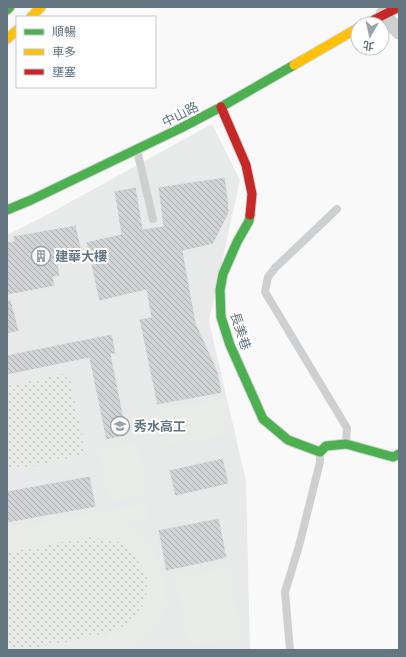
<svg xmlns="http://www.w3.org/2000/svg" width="406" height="657" font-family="Barlow,'Noto Sans TC',sans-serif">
<defs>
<pattern id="grass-dots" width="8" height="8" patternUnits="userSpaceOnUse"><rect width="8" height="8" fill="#e8ebe6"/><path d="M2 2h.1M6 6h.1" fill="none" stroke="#c0c3c0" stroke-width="1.8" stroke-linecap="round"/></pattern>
<pattern id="building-back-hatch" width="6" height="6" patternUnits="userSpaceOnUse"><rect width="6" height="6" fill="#d0d2d3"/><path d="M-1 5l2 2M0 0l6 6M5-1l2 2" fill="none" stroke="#acafb1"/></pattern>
</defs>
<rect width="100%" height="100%" fill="#f9f9f9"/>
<path fill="#e8e9e9" d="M212 124 240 180 209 321 246 481 250 650H7V235L41 218Z"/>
<path fill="url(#grass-dots)" d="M69 373 86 455 7 471V386Z
M88 537 113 539 128 548 142 566 149 581 145 601 137 618 114 632 27 650H7V553Z"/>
<path fill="#e8ebe6" d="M221 400 227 434 162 445 156 411Z
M137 442 148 494 110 502 98 450Z
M147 503 149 519 122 524 147 538 158 559 164 576 167 605 160 624 146 639 128 650H27L114 632 137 618 145 601 149 581 142 566 128 548 113 539 88 537 7 553V530Z
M230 568 242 638 188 647 175 577Z"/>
<path fill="url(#building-back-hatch)" stroke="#e8e8e8" d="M225 177 228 198 229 213 213 244 183 251 196 323 218 372 222 393 157 405 139 319 151 317 146 290 99 301 86 242 121 234 114 191 136 187 143 229 163 226 158 187Z
M76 225 82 252 57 258 60 276 53 277 55 286 7 295V242L14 241 13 236Z
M7 300H11L19 331 7 334Z
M112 334 116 354H111L127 435 106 440 89 358 7 375V355Z
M223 458 229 484 175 496 169 470Z
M90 476 96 507 7 523V491Z
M219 518 227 558 166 571 158 530Z"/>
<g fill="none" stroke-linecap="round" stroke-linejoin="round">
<defs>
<path id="fast" d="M7 10 10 7
M7 210 31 200 181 128 221 107 294 65
M250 215 249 221 237 242 223 274 220 290 221 317 230 345 263 419 288 440 320 452 326 446 346 444 393 457 399 454"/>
<path id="slow" d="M31 17 41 7
M7 39 17 30
M294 65 358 28"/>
<path id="jam" d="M366 24 399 7
M221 107 246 165 252 194 250 215"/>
</defs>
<use href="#fast" stroke="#d5d6d7" stroke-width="11"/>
<use href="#slow" stroke="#d5d6d7" stroke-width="11"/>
<use href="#jam" stroke="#d5d6d7" stroke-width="11"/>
<path stroke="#cecfd0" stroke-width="8" d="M137 150 153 219
M337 209 275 268 268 277 265 292 347 428 346 444
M290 650 285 592 299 546 320 462V452"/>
<path stroke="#cecfd0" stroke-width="15" d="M383 14 399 32"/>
<use href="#fast" stroke="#4caf50" stroke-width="9"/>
<use href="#slow" stroke="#ffc107" stroke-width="9"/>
<use href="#jam" stroke="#c62828" stroke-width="9"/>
</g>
<defs>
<symbol id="building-ring" viewBox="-11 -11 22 22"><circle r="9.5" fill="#fff" stroke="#99a4ac" stroke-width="1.5"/><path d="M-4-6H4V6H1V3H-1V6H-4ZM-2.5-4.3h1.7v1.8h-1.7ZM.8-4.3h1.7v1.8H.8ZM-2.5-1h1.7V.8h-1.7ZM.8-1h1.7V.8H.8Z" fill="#99a4ac"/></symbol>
<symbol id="school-ring" viewBox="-11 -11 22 22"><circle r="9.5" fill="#fff" stroke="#99a4ac" stroke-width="1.5"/><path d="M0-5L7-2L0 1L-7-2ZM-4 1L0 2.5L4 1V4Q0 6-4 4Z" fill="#99a4ac"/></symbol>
</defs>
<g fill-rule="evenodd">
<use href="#building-ring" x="30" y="245" width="22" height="22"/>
<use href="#school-ring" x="109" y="415" width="22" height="22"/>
</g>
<g text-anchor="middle" stroke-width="4" stroke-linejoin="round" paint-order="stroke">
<g font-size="13" fill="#657683" stroke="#fff">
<text transform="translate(180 114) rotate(-27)" y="5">中山路</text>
<text transform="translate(241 331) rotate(72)" y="5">長美巷</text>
</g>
<g font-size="13" font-weight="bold" fill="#657683" stroke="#fff" text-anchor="start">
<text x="55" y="261">建華大樓</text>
<text x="134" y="431">秀水高工</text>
</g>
</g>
<rect width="406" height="657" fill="none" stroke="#657683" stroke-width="16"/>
<rect x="16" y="16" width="140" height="72" fill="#ffffff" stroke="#c1c8cd"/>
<rect x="24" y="29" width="20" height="6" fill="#4caf50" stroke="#c1c8cd"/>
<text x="52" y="36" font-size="12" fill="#657683">順暢</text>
<rect x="24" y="49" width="20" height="6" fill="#ffc107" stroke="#c1c8cd"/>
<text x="52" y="56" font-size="12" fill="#657683">車多</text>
<rect x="24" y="69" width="20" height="6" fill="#c62828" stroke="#c1c8cd"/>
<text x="52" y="76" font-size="12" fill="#657683">壅塞</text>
<g transform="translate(370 36) rotate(189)"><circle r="19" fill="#ffffff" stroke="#c1c8cd"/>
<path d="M0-3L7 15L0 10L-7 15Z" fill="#99a4ac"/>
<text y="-6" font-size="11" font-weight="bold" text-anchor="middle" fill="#657683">北</text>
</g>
</svg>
